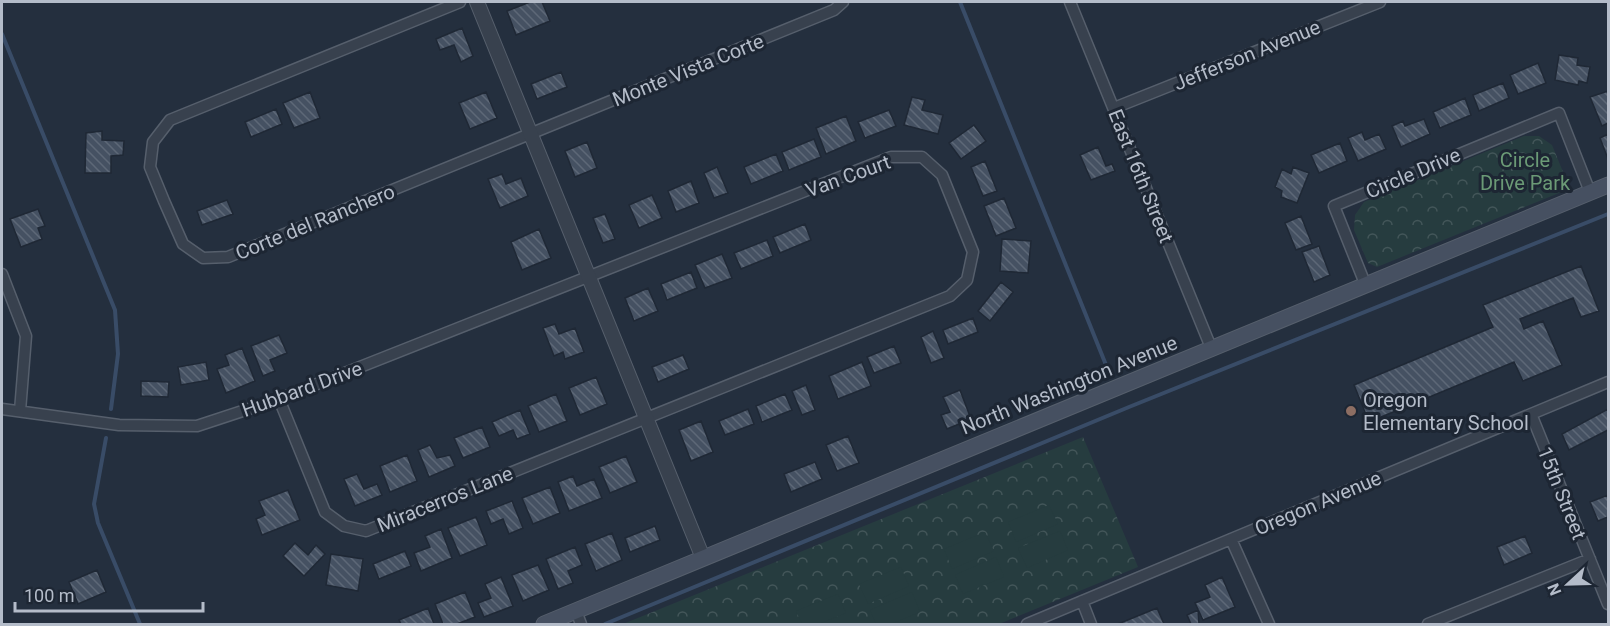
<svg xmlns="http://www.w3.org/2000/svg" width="1610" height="626" font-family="Roboto,sans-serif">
<defs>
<pattern id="park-crowns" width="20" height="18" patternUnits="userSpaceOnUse" patternTransform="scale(1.5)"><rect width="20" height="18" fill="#263c3f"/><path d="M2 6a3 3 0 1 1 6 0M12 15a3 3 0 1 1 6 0" fill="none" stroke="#435659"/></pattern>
<pattern id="building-back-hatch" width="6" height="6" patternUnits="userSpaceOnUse" patternTransform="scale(1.5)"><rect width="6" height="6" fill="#455162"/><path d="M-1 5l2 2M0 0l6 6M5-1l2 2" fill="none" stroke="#5d6877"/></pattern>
</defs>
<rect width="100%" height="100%" fill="#242f3e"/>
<path fill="url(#park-crowns)" d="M1524 136H1539L1552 145 1568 184 1564 191 1377 267 1368 263 1354 230 1355 215 1364 202Z
M1083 437 1138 567 999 624H623Z"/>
<path fill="#263c3f" d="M1049 505 1058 524 1016 542 1008 522Z
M1060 531 1068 550 1027 568 1018 548Z
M985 532 994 551 952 569 944 549Z
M996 557 1004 577 963 594 955 575Z
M901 567 909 586 868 604 859 584Z
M912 592 920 612 891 624H876L870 610Z
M838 594 846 613 819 624H802L796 611Z"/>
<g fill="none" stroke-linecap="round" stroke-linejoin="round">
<path stroke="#394c67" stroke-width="4" d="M960 2 1106 365
M2 34 115 310 118 354 111 409
M106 438 94 504 98 523 140 624
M605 624 1129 407 1608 214"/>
</g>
<path fill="url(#building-back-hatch)" stroke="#1f2835" stroke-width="1.5" d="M530 2H542L550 21 516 35 507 11Z
M462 28 473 56 461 62 454 45 440 50 436 39Z
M1559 55 1578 58 1577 65 1590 67 1587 83 1579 81 1578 85 1555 80Z
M1538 63 1546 83 1518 94 1510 75Z
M561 72 567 87 537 99 531 84Z
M1503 83 1509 98 1479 111 1473 95Z
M1608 91V123L1602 126 1590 97Z
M310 92 320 118 294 128 283 103Z
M486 92 497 118 470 129 459 103Z
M912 97 925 100 922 110 943 115 938 134 904 125Z
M1465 98 1471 115 1440 128 1433 112Z
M276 109 282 124 251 137 245 122Z
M889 110 896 126 865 138 858 122Z
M846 116 856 141 826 154 816 128Z
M1424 119 1430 134 1401 147 1392 126 1403 121 1405 126Z
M974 125 986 141 961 159 949 143Z
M102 131V140L124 141 123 155 111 156V173H85L86 133Z
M1362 132 1365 140 1379 134 1386 149 1358 161 1348 138Z
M1608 134V159L1600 138Z
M814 139 821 157 789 170 782 152Z
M587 142 597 168 575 177 565 151Z
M1340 143 1347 161 1319 173 1311 155Z
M1098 147 1106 166 1112 164 1115 171 1091 180 1080 155Z
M776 154 783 171 751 184 744 167Z
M985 161 997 191 983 196 971 167Z
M717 167 728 193 714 198 704 173Z
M1293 167 1309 173 1297 203 1281 197 1282 191 1275 187 1282 169 1291 174Z
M502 174 506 184 521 178 528 196 500 208 488 179Z
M691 181 699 203 676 212 668 191Z
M652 195 662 218 639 228 629 205Z
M1004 198 1016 228 996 236 984 206Z
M227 200 233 214 202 225 197 211Z
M38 209 45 226 38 228 42 239 21 247 10 219Z
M605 214 615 239 603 243 593 218Z
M1301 216 1312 244 1296 250 1285 223Z
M805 224 811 240 780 253 773 237Z
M539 229 551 258 522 270 511 242Z
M1002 239 1031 241 1028 273 1000 271Z
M767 240 773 256 741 269 734 253Z
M1319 246 1330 275 1314 282 1302 252Z
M722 254 732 278 705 288 695 265Z
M1581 266 1599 311 1581 317 1573 298 1520 319 1524 329 1543 321 1562 365 1523 381 1514 362 1369 422 1354 385 1493 327 1483 305Z
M691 272 697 288 667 300 661 284Z
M1001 282 1013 292 990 321 978 311Z
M648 288 658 311 634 321 625 298Z
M973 318 978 332 948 344 943 330Z
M555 324 559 334 575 328 584 352 565 359 563 352 554 356 543 328Z
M933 331 944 358 931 363 921 337Z
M279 335 287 353 270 360 275 371 263 376 251 346Z
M894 346 901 363 874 373 867 357Z
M242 348 255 381 226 393 217 369 229 365 225 355Z
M683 355 689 369 658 382 652 367Z
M206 362 209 380 181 385 178 367Z
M862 362 871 386 838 399 829 376Z
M596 377 607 404 580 415 569 388Z
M141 381 169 382 168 397 141 396Z
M806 385 815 410 802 415 792 391Z
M960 390 971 419 947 429 941 415 950 412 943 397Z
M556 394 567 421 539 432 528 406Z
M785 394 792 410 762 422 756 406Z
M748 409 754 424 725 435 719 421Z
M1608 409V430L1569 450 1562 434Z
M520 410 530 434 517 439 513 430 499 436 492 422Z
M701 421 713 452 691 461 679 430Z
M482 427 490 447 463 458 454 438Z
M848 436 859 463 837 471 826 445Z
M430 445 437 458 450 455 455 466 429 477 418 450Z
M407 455 417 481 390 492 380 466Z
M626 456 637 482 610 493 599 467Z
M815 462 822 479 791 492 784 474Z
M357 474 364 489 377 484 382 495 355 506 344 479Z
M573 476 577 486 594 479 602 498 569 511 558 482Z
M550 487 560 513 533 524 522 498Z
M288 490 300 520 262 535 256 519 265 515 259 501Z
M1608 495V517L1598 521 1590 502Z
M512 501 523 528 509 534 503 519 491 524 486 511Z
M476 517 487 545 460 556 448 528Z
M655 526 660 540 630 552 625 538Z
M441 529 452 558 421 571 414 553 430 547 425 536Z
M612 533 622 560 596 571 585 544Z
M1525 536 1532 553 1504 565 1497 547Z
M295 543 308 555 316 545 325 554 304 576 283 556Z
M575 547 582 565 568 571 573 583 558 589 546 559Z
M405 551 411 566 379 579 373 564Z
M331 554 363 559 358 591 326 585Z
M538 565 549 590 523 601 512 575Z
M97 570 106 592 78 604 69 582Z
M501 577 513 606 484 617 478 603 491 598 485 584Z
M1222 577 1235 607 1203 620 1195 603 1210 597 1205 585Z
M465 592 475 617 457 624H443L435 604Z
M428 608 434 624H401L399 620Z
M1157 608 1164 624H1118Z
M1198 610 1199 624H1191L1187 615Z"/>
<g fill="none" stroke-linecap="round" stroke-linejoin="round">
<defs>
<path id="minor" d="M460 2 170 120 153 142 150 167 164 201 183 244 203 258 228 257 834 10 843 2
M1070 2 1212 350
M1114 108 1380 2
M2 274 26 336 20 411
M1366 286 1334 206 1559 113 1590 192
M2 409 119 425 197 426 279 399 891 157H922L942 175 973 252 967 280 950 296 366 531 344 526 325 512 279 399
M1531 414 1608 604
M1231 539 1269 624
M1082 601 1091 624
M576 611 581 624
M1027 624 1608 382
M1428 624 1590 559"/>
<path id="tertiary" d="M477 2 703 558"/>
<path id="secondary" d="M544 624 1608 185"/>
</defs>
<use href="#minor" stroke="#565f6c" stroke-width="13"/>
<use href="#tertiary" stroke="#565f6c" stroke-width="16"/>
<use href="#secondary" stroke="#565f6c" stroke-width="17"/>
<use href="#minor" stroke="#38414e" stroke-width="10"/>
<use href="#tertiary" stroke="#38414e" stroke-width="14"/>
<use href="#secondary" stroke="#465061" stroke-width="15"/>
</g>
<circle fill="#8d6e63" stroke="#1d2633" stroke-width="2" cx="1351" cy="411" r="6"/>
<g text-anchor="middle" stroke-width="6" stroke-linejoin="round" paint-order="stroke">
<g font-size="20" fill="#b4bcc9" stroke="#1d2633">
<text transform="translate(1247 55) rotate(-22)" y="7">Jefferson Avenue</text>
<text transform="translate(688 70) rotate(-22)" y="7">Monte Vista Corte</text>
<text transform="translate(1413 173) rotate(-23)" y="7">Circle Drive</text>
<text transform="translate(848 176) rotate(-20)" y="7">Van Court</text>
<text transform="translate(1141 176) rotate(68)" y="7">East 16th Street</text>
<text transform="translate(315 222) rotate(-22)" y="7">Corte del Ranchero</text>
<text transform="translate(1069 385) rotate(-22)" y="7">North Washington Avenue</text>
<text transform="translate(302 389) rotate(-20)" y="7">Hubbard Drive</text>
<text transform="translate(1562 493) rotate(68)" y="7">15th Street</text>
<text transform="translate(445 499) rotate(-22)" y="7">Miracerros Lane</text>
<text transform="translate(1318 503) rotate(-23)" y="7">Oregon Avenue</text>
</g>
<g font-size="20" fill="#6b9a76" stroke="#1d2633">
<text x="1525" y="167">Circle<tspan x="1525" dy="23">Drive Park</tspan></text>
</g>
<g font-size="20" fill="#b4bcc9" stroke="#1d2633" text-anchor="start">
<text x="1363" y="407">Oregon<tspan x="1363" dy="23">Elementary School</tspan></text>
</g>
</g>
<rect width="1610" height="626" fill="none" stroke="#b4bcc9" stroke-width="6"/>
<g transform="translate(1568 584) rotate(248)" stroke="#1d2633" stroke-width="4.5" paint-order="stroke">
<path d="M0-4.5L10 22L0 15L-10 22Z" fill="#b4bcc9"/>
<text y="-9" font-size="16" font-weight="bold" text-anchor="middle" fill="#b4bcc9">N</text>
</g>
<path d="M15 602v9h188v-9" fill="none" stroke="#b4bcc9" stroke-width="3"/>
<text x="24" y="602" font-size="18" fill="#b4bcc9" stroke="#1d2633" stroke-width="4.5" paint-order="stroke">100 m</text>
</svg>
